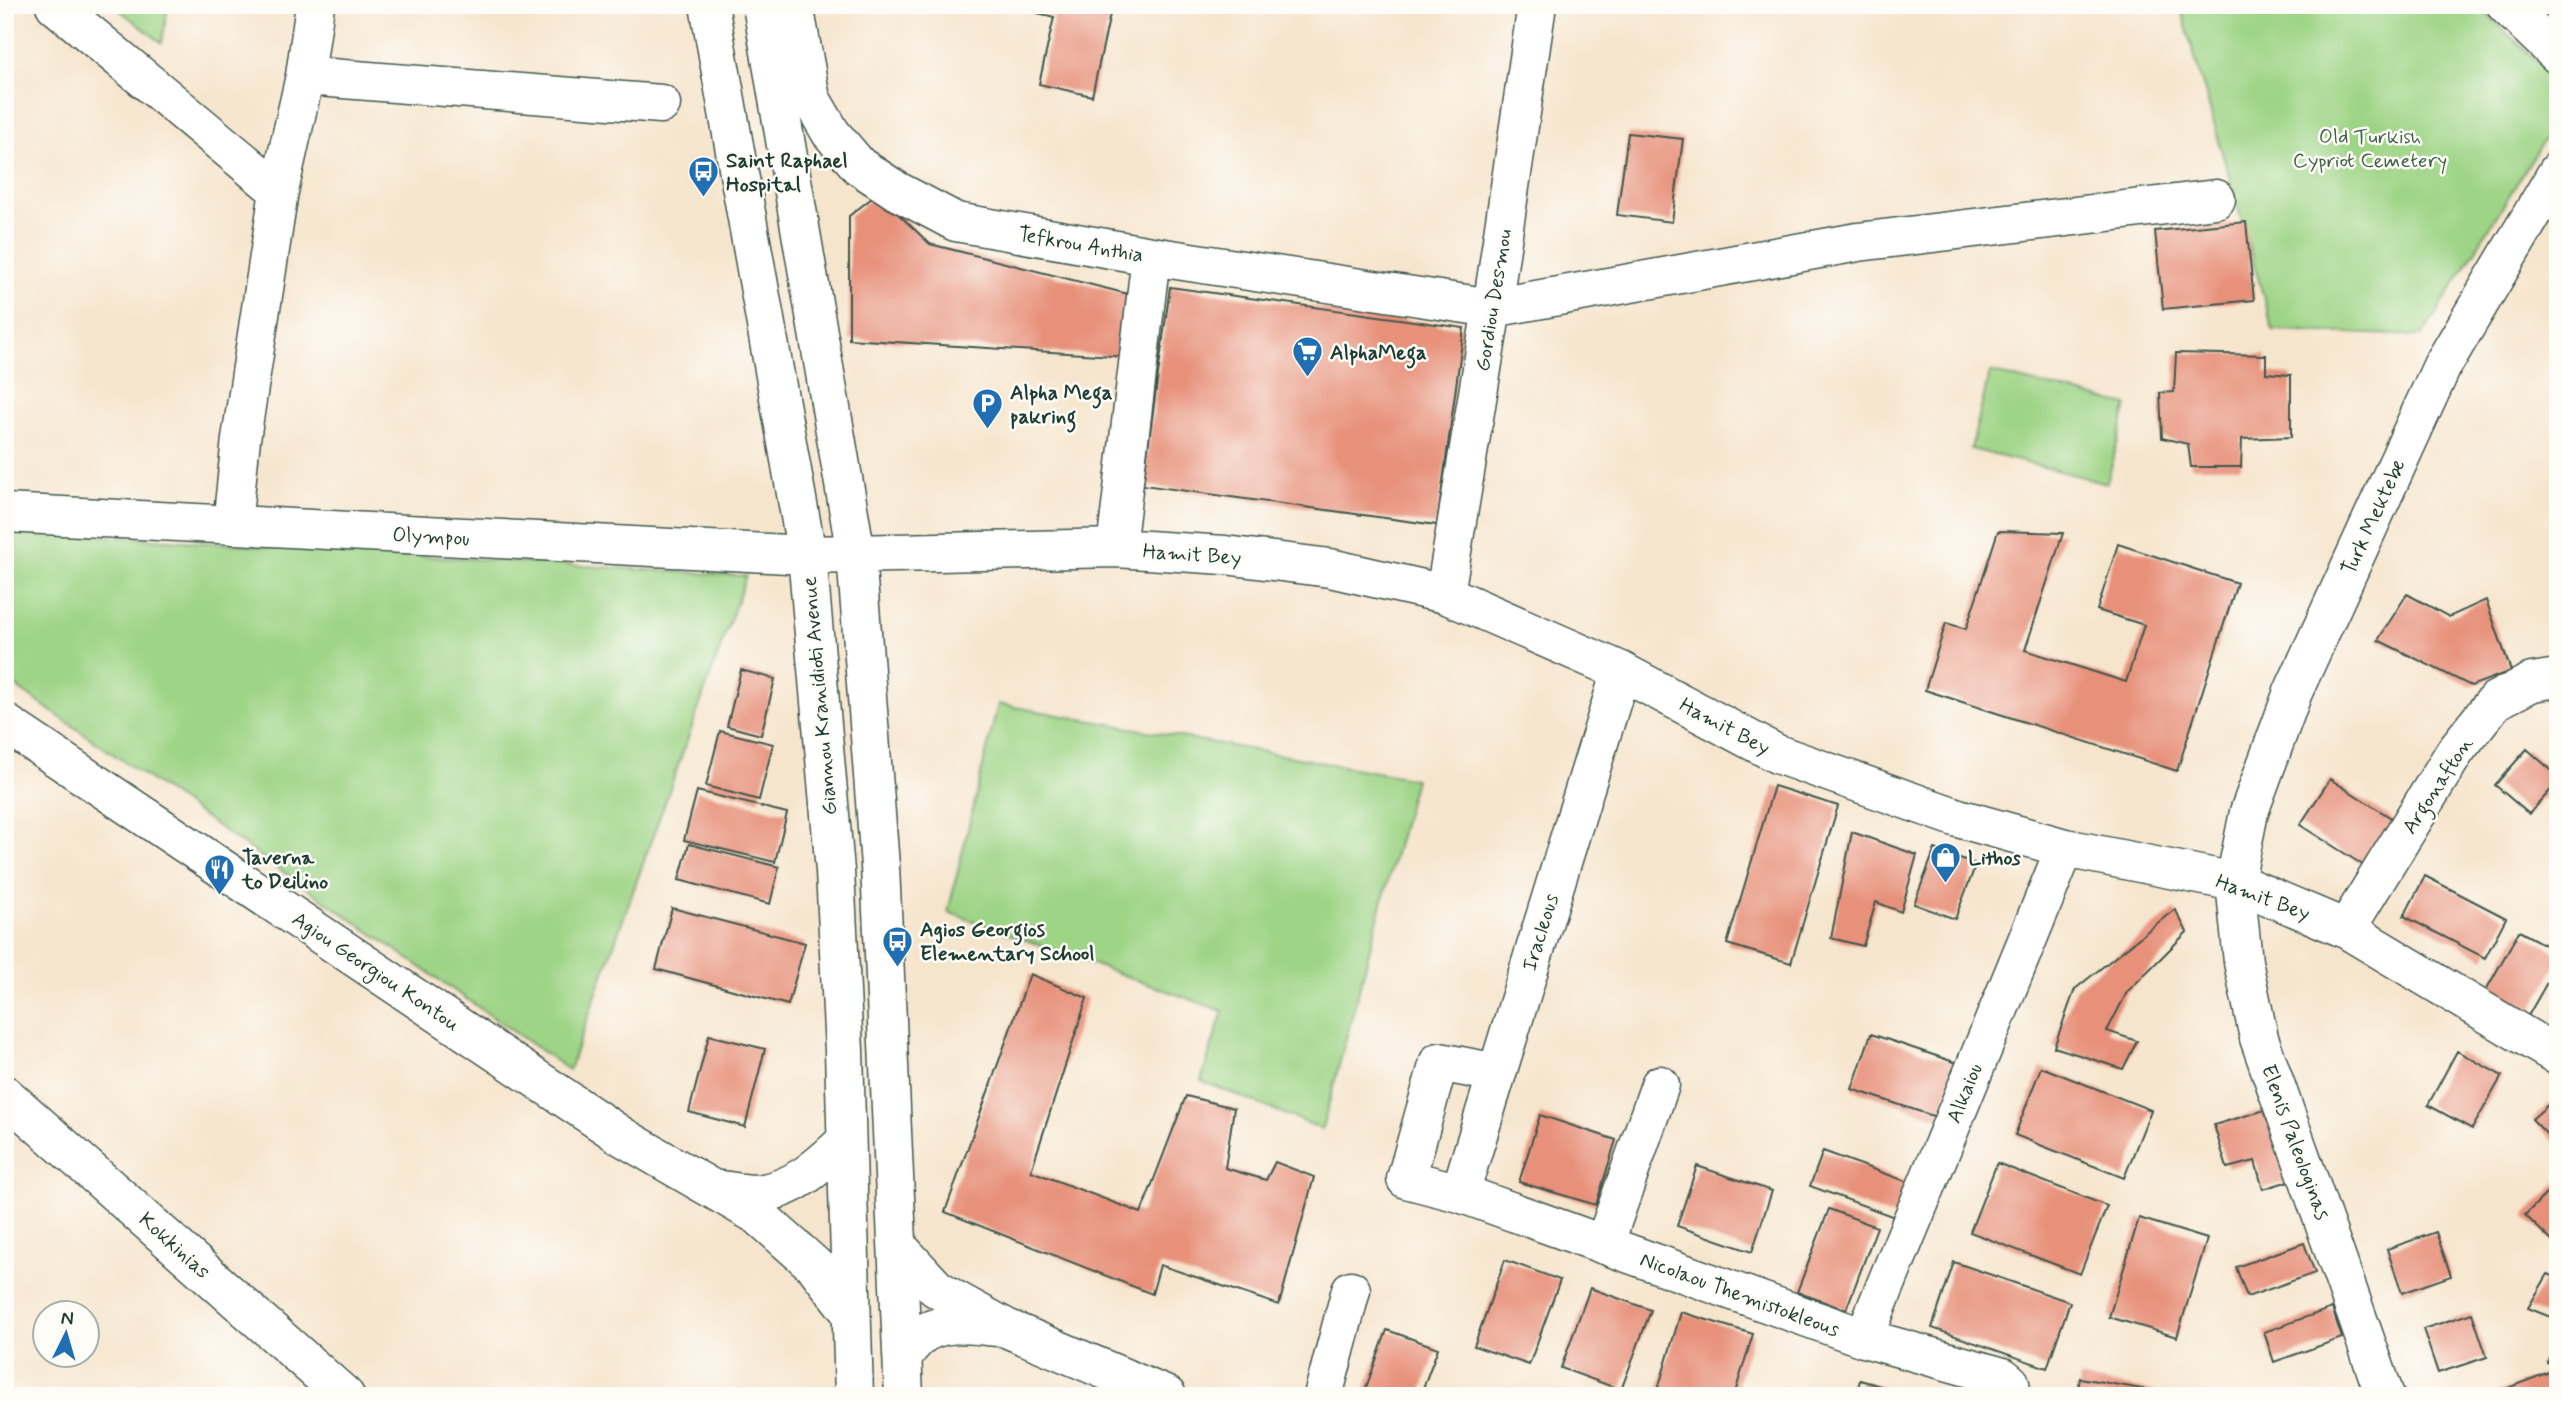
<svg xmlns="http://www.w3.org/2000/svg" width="2563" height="1401" font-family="Mynerve,sans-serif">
<rect width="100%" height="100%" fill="#fdfcf7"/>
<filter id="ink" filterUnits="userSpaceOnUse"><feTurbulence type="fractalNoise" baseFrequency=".0143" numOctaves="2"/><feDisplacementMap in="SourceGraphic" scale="14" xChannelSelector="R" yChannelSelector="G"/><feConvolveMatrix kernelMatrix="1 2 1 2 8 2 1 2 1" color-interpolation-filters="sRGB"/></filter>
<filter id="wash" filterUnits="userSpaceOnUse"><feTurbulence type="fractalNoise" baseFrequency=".00686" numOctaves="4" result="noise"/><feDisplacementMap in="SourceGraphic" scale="28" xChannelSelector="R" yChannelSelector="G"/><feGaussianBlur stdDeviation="1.57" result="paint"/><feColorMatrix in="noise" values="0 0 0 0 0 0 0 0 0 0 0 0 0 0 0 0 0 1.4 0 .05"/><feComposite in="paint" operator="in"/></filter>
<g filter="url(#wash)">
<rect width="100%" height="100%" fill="#f6e5cd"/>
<path fill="#9ed486" stroke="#5e885d" stroke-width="2" d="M113 5H168L162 43Z
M2180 5H2477L2543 66 2558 86V117L2422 336 2273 330Z
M1990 372 2127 405 2107 483 1971 449Z
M5 530 746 576 569 1070 5 679Z
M998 704 1415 779 1322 1129 1201 1081 1223 1011 948 912Z"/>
<g id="blocks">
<path fill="#e7917a" d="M1005 5H1112L1092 96 1039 84 1054 17Z
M1628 133 1683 139 1672 222 1617 215Z
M877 194 930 244 1136 296 1129 357 849 339V216Z
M2246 222 2254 300 2163 309 2155 231Z
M1170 287 1464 328 1437 525 1143 485Z
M2176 353 2266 355V373L2291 375V437L2242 439 2241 467H2191L2188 444 2162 438 2160 393 2174 392Z
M1998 531 2063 533 2025 650 2126 682 2144 625 2097 610 2118 544 2237 583 2177 771 1925 690 1946 623 1966 629Z
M2407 594 2449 617 2486 600 2511 671 2471 686 2378 640Z
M741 670 775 679 761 735 727 726Z
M720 731 773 744 759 800 706 786Z
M2527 749 2558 776V782L2529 814 2495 785Z
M2330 779 2396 821 2366 867 2300 825Z
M1774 786 1838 806 1791 963 1727 944Z
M697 791 787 813 775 862 684 840Z
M1852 832 1917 855 1901 912 1876 902 1863 946 1831 938Z
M689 844 779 867 770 904 679 880Z
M1935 849 1976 864 1955 919 1914 904Z
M2425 876 2506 918 2485 958 2404 916Z
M672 908 805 943 788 1005 656 969Z
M2175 909 2187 932 2127 992 2107 1031 2137 1041 2123 1069 2054 1047 2075 989Z
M2519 931 2558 952V963L2528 1016 2485 992Z
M1030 974 1087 998 1031 1171 1141 1213 1186 1096 1234 1108 1225 1168 1266 1180 1275 1162 1314 1177 1279 1305 1160 1265 1152 1294 945 1212Z
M1871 1034 1957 1063 1939 1118 1852 1089Z
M709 1035 765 1049 745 1127 689 1112Z
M2457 1051 2502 1076 2472 1129 2428 1105Z
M2041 1067 2151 1110 2124 1178 2015 1135Z
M2550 1103 2558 1111V1146L2532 1119Z
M2272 1108 2292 1180 2263 1189 2255 1161 2227 1168 2214 1125Z
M1540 1115 1616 1140 1596 1205 1519 1182Z
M1823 1151 1911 1183 1897 1218 1810 1186Z
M1997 1163 2107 1206 2080 1274 1970 1232Z
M1697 1166 1772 1191 1752 1252 1677 1226Z
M2558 1182V1244L2556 1245 2525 1215Z
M1829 1209 1877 1227 1846 1310 1797 1292Z
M2139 1218 2207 1239 2177 1337 2109 1317Z
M2436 1232 2451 1276 2402 1293 2387 1249Z
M2304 1243 2315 1273 2247 1297 2236 1267Z
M1505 1260 1560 1280 1529 1365 1474 1346Z
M1954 1262 2070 1302 2047 1368 1932 1328Z
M2548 1274 2558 1278V1320L2528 1308Z
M1590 1288 1651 1310 1621 1390 1561 1368Z
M2332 1308 2342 1338 2274 1362 2264 1332Z
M1681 1312 1753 1334 1734 1396H1656Z
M2472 1313 2487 1357 2438 1373 2423 1329Z
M1387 1330 1438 1348 1420 1396H1363Z
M2558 1338V1396H2487L2557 1369 2547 1363Z
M2080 1378 2170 1394V1396H2077Z
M1860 1380 1901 1392 1900 1396H1856Z"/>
</g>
</g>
<g filter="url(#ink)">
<use href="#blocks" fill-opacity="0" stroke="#3f564b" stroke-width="2"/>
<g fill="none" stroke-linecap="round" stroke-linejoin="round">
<defs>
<path id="minor" d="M55 5 279 191
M794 5 811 99 831 133 859 166 897 191 956 222 1151 256 1492 308 1858 242 2216 199
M2506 5 2558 55
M305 76 661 104
M5 513 807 555 1116 548 1225 555 1330 568 1445 594 1621 671 1777 754 1958 818 2065 848 2235 882 2346 929 2558 1056
M232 525 241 439 279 191 305 76 315 5
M1116 548 1151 256
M1445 594 1492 308 1537 5
M5 723 623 1137 759 1216 815 1266 851 1313
M2346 929 2456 750 2495 701 2532 682 2558 678
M1497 1073 1439 1062 1406 1179 1460 1193 1864 1338 2003 1377 2010 1383 2012 1396
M5 1095 345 1396
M719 1190C733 1191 749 1196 763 1193 797 1188 822 1163 846 1141
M1460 1193 1621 671
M1604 1245 1660 1085
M898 1247 936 1288 955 1300 1006 1328 1167 1396
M1864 1338 2065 848
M903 1356C907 1350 912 1344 917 1339 936 1319 973 1324 997 1327
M1323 1396 1351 1290
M2385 1396 2259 1038 2243 962 2235 882 2249 812 2293 692 2442 366 2558 171"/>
<path id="major" d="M709 5 807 555 835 871 844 1051 854 1396
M762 5 856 554 880 866 904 1396"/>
</defs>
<use href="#minor" stroke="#3f564b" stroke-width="41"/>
<use href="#major" stroke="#3f564b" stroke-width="41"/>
<use href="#minor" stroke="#fff" stroke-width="38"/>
<use href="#major" stroke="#fff" stroke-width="38"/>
</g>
</g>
<defs>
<symbol id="bus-pin" viewBox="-11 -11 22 30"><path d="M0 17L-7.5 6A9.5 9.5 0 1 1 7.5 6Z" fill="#1f6fb2" stroke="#fdfcf7"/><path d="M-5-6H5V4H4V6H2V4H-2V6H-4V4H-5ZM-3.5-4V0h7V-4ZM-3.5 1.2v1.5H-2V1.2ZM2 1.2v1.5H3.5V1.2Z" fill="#fff"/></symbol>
<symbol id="supermarket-pin" viewBox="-11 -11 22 30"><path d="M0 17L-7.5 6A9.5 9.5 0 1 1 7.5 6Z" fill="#1f6fb2" stroke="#fdfcf7"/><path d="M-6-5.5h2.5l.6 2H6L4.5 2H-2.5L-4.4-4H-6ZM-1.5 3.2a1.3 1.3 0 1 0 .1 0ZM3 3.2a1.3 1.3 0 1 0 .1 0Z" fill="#fff"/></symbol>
<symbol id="parking-pin" viewBox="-11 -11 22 30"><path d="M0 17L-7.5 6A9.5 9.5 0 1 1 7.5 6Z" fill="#1f6fb2" stroke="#fdfcf7"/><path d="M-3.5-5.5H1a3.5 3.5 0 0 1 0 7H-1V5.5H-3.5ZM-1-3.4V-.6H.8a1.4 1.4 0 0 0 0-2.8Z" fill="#fff"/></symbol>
<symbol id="shop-pin" viewBox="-11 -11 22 30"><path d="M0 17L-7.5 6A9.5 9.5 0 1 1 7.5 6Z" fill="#1f6fb2" stroke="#fdfcf7"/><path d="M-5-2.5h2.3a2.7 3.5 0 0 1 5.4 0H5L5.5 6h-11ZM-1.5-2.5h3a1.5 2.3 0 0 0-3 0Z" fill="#fff"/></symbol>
<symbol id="restaurant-pin" viewBox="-11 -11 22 30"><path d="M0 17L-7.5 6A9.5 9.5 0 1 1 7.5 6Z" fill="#1f6fb2" stroke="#fdfcf7"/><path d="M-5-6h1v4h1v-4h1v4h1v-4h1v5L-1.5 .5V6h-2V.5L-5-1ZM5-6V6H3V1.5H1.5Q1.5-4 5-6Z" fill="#fff"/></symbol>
</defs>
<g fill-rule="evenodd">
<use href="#bus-pin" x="686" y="154" width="35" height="47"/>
<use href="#supermarket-pin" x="1290" y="334" width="35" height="47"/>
<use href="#parking-pin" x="970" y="386" width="35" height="47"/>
<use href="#shop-pin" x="1928" y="840" width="35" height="47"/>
<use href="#restaurant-pin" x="202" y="852" width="35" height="47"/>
<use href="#bus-pin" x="880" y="924" width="35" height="47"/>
</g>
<g text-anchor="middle" stroke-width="5" stroke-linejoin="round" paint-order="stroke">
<g font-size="21" fill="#3f6348" stroke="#fdfcf7">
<text x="2370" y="143">Old Turkish<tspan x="2370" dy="24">Cypriot Cemetery</tspan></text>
</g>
<g font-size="21" font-weight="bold" fill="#1f3d34" stroke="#fdfcf7" text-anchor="start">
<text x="726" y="167">Saint Raphael<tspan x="726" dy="24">Hospital</tspan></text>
<text x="1330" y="359">AlphaMega</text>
<text x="1010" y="399">Alpha Mega<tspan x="1010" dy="24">pakring</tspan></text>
<text x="242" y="864">Taverna<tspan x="242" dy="24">to Deilino</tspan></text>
<text x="1968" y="864">Lithos</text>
<text x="920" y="936">Agios Georgios<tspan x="920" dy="24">Elementary School</tspan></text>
</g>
<g font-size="21" fill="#1f3d34" stroke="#fdfcf7">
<text transform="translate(1081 244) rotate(10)" y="7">Tefkrou Anthia</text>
<text transform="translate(1493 300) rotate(-81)" y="7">Gordiou Desmou</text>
<text transform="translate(2373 517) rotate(-65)" y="7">Turk Mektebe</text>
<text transform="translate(431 536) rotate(3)" y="7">Olympou</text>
<text transform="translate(1192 554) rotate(4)" y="7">Hamit Bey</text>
<text transform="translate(819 696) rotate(-95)" y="7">Giannou Kranidioti Avenue</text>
<text transform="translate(1725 726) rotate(28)" y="7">Hamit Bey</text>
<text transform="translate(2437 785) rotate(-57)" y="7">Argonafton</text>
<text transform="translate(2263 897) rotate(20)" y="7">Hamit Bey</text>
<text transform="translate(1540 932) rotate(-73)" y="7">Iracleous</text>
<text transform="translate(376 971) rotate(34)" y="7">Agiou Georgiou Kontou</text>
<text transform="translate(1964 1093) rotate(-68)" y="7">Alkaiou</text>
<text transform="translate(2296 1142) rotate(70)" y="7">Elenis Paleologinas</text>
<text transform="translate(175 1245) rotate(42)" y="7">Kokkinias</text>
<text transform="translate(1740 1294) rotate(20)" y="7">Nicolaou Themistokleous</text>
</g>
</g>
<rect width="2563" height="1401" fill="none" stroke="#fdfcf7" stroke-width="28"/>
<g transform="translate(66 1334) rotate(5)"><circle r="33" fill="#fdfcf7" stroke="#a4b0a9" stroke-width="2"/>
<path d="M0-5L12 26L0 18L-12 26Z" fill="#1f6fb2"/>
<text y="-10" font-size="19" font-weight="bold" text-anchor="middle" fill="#1f3d34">N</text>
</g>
</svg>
